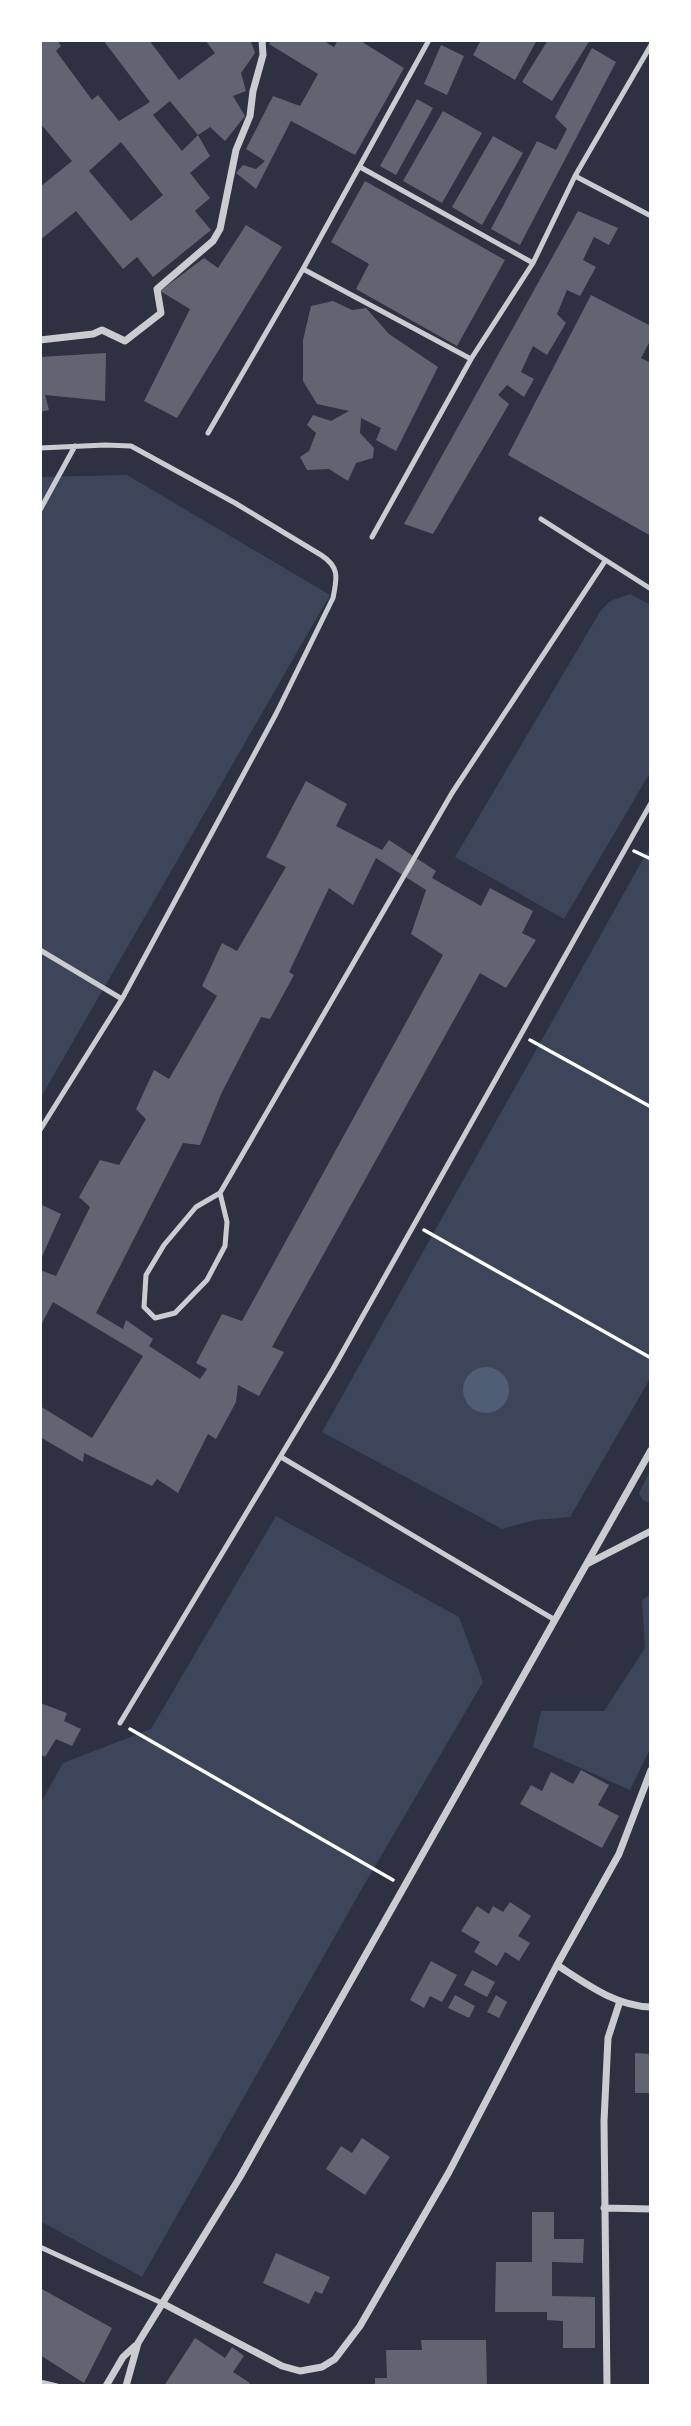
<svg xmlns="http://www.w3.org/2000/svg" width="691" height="2426" font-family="'Playfair Display',serif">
<rect width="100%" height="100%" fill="#2d3142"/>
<path fill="#3c4559" d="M127 475 330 595 40 1099V477Z
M630 594 651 605V771L564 919 455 857 601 610 610 601Z
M651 845V1377L570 1517 535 1520 502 1529 322 1432Z
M651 1469V1502C644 1503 642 1500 639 1493Z
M276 1516 459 1617 483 1682 360 1892 142 2277 40 2221V1804L63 1763 151 1729Z
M651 1594V1747L630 1790 533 1747 541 1711H604L645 1648 642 1600Z"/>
<path fill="#4f5d75" d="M463 1390a23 23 0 1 1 46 0a23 23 0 1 1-46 0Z"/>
<path fill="#626471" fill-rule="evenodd" d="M40 40H57L61 46 56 51 92 100 98 95 119 121 150 102 103 40H149L179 80 215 53 205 40H249L252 44 255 53 241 73 246 91 233 96 245 116 225 141 210 127 198 135 170 101 153 115 182 151 198 135 210 156 190 173 210 198 195 211 211 230 153 277 137 257 123 269 76 211 40 240V187L72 161 40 123ZM121 142 163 195 131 221 89 171Z
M271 40H322L334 47 338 40H359L404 68 355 155 291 121 256 189 236 173 243 165 256 169 265 161 246 149 273 96 300 106 318 74 269 44Z
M481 40H537L515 80 473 55Z
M548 40H590L552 101 522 82Z
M441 45 464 56 447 95 424 84Z
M592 48 616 62 520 245 491 229 537 141 556 150 567 129 555 117Z
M417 99 433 108 396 175 380 166Z
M443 111 482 133 442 203 403 181Z
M493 136 523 153 482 225 452 207Z
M365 181 505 260 457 346 356 289 369 264 331 242Z
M578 211 618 228 609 245 594 237 583 260 596 267 580 296 567 290 557 314 566 323 547 355 533 346 521 372 534 379 524 397 507 385 498 395 509 404 433 534 404 524Z
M246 225 282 247 177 418 144 401 190 309 160 291 204 258 218 268Z
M591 295 651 326V339L641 358 651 363V536L508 455Z
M333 301 352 310 366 308 389 334 438 367 396 451 376 440 381 428 361 418 360 433 374 448 373 458 356 463 348 481 329 469 307 470 300 457 309 451 316 433 307 425 313 415 331 421 349 411 317 404 303 381V340L311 306Z
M106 353 105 401 45 395 49 410 40 412V357Z
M306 781 347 804 336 826 382 850 389 840 436 871 432 878 481 906 490 888 533 911 522 933 536 940 506 988 480 973 272 1347 284 1352 259 1396 238 1385 236 1402 216 1439 208 1434 178 1493 157 1479 152 1486 84 1453 83 1462 40 1437V1406L92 1438 143 1356 53 1302 40 1327V1270L56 1276 90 1207 79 1197 100 1160 119 1165 146 1119 136 1109 154 1070 169 1079 217 996 202 986 222 943 237 951 286 867 266 857ZM376 858 426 890 411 934 443 955 242 1321 222 1314 196 1363 207 1369 200 1379 149 1346 153 1339 126 1320 123 1329 96 1313 183 1143 200 1145 222 1092 261 1017 270 1019 294 975 289 972 329 888 353 905Z
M40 1204 61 1214 40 1261Z
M40 1703 67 1713 64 1721 81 1729 72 1746 56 1739 45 1757 40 1754Z
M581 1770 609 1785 598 1805 619 1816 602 1848 520 1804 531 1785 542 1791 551 1772 573 1784Z
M510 1902 531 1916 518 1936 530 1943 519 1961 505 1952 497 1966 474 1952 480 1942 461 1931 477 1906 489 1914 493 1906 503 1912Z
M431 1961 457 1975 442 2002 430 1996 424 2008 410 2000Z
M472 1970 495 1982 487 1997 464 1985Z
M455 1995 475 2006 469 2018 448 2008Z
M496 1995 507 2002 499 2018 487 2012Z
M635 2053 651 2054V2093H635Z
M362 2138 390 2157 365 2195 326 2169 341 2146 352 2153Z
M532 2212H554V2239H584L583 2263 552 2262V2296L595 2297V2348H563V2321L547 2320V2312H495L496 2262H532Z
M276 2253 330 2277 322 2294 315 2291 309 2304 263 2283Z
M40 2288 112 2328 84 2383 40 2355Z
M195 2338 225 2358 232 2347 244 2356 233 2372 250 2383 248 2386H164Z
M421 2340H486L487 2386H375V2378H387L386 2350H422Z"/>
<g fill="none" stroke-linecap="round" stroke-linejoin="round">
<path stroke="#fff" stroke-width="3.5" d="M634 851 651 859
M530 1040 651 1107
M424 1230 651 1358
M130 1729 393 1880"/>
<path stroke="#caccd0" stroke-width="5" d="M360 167 533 263
M575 176 651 216
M303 269 429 40
M208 433 303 269 471 359 533 263 575 176 651 45
M40 448 105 445 131 446 235 503 321 555C340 567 337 578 333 598L276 714 122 999 40 1130
M40 510 75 446
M541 519 651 589
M372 537 471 359
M40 950 122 999
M220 1193 227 1222 225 1246 207 1280 175 1313 155 1318 144 1307 146 1275 164 1245 196 1207 220 1193 452 793 605 561
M281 1457 555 1620
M120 1723 333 1369 651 803
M40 2247 162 2303
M40 2382 57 2386"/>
<path stroke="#caccd0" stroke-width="7" d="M40 340 93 334 102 330 125 341 161 313 157 289 213 241 220 229 236 150 250 116 253 91 263 55 262 40
M587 1564 651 1531
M557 1965C585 1983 615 2006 651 2007
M604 2208 651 2209
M162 2303 282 2366 300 2371 322 2367 335 2359 360 2326 449 2172 557 1965 619 1854 651 1770
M106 2386 123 2357 135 2346
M126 2386 138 2343 240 2177 651 1450
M607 2386 604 2121 608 2038 620 2001"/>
</g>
<rect width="691" height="2426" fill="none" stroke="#ffffff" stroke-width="84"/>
</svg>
